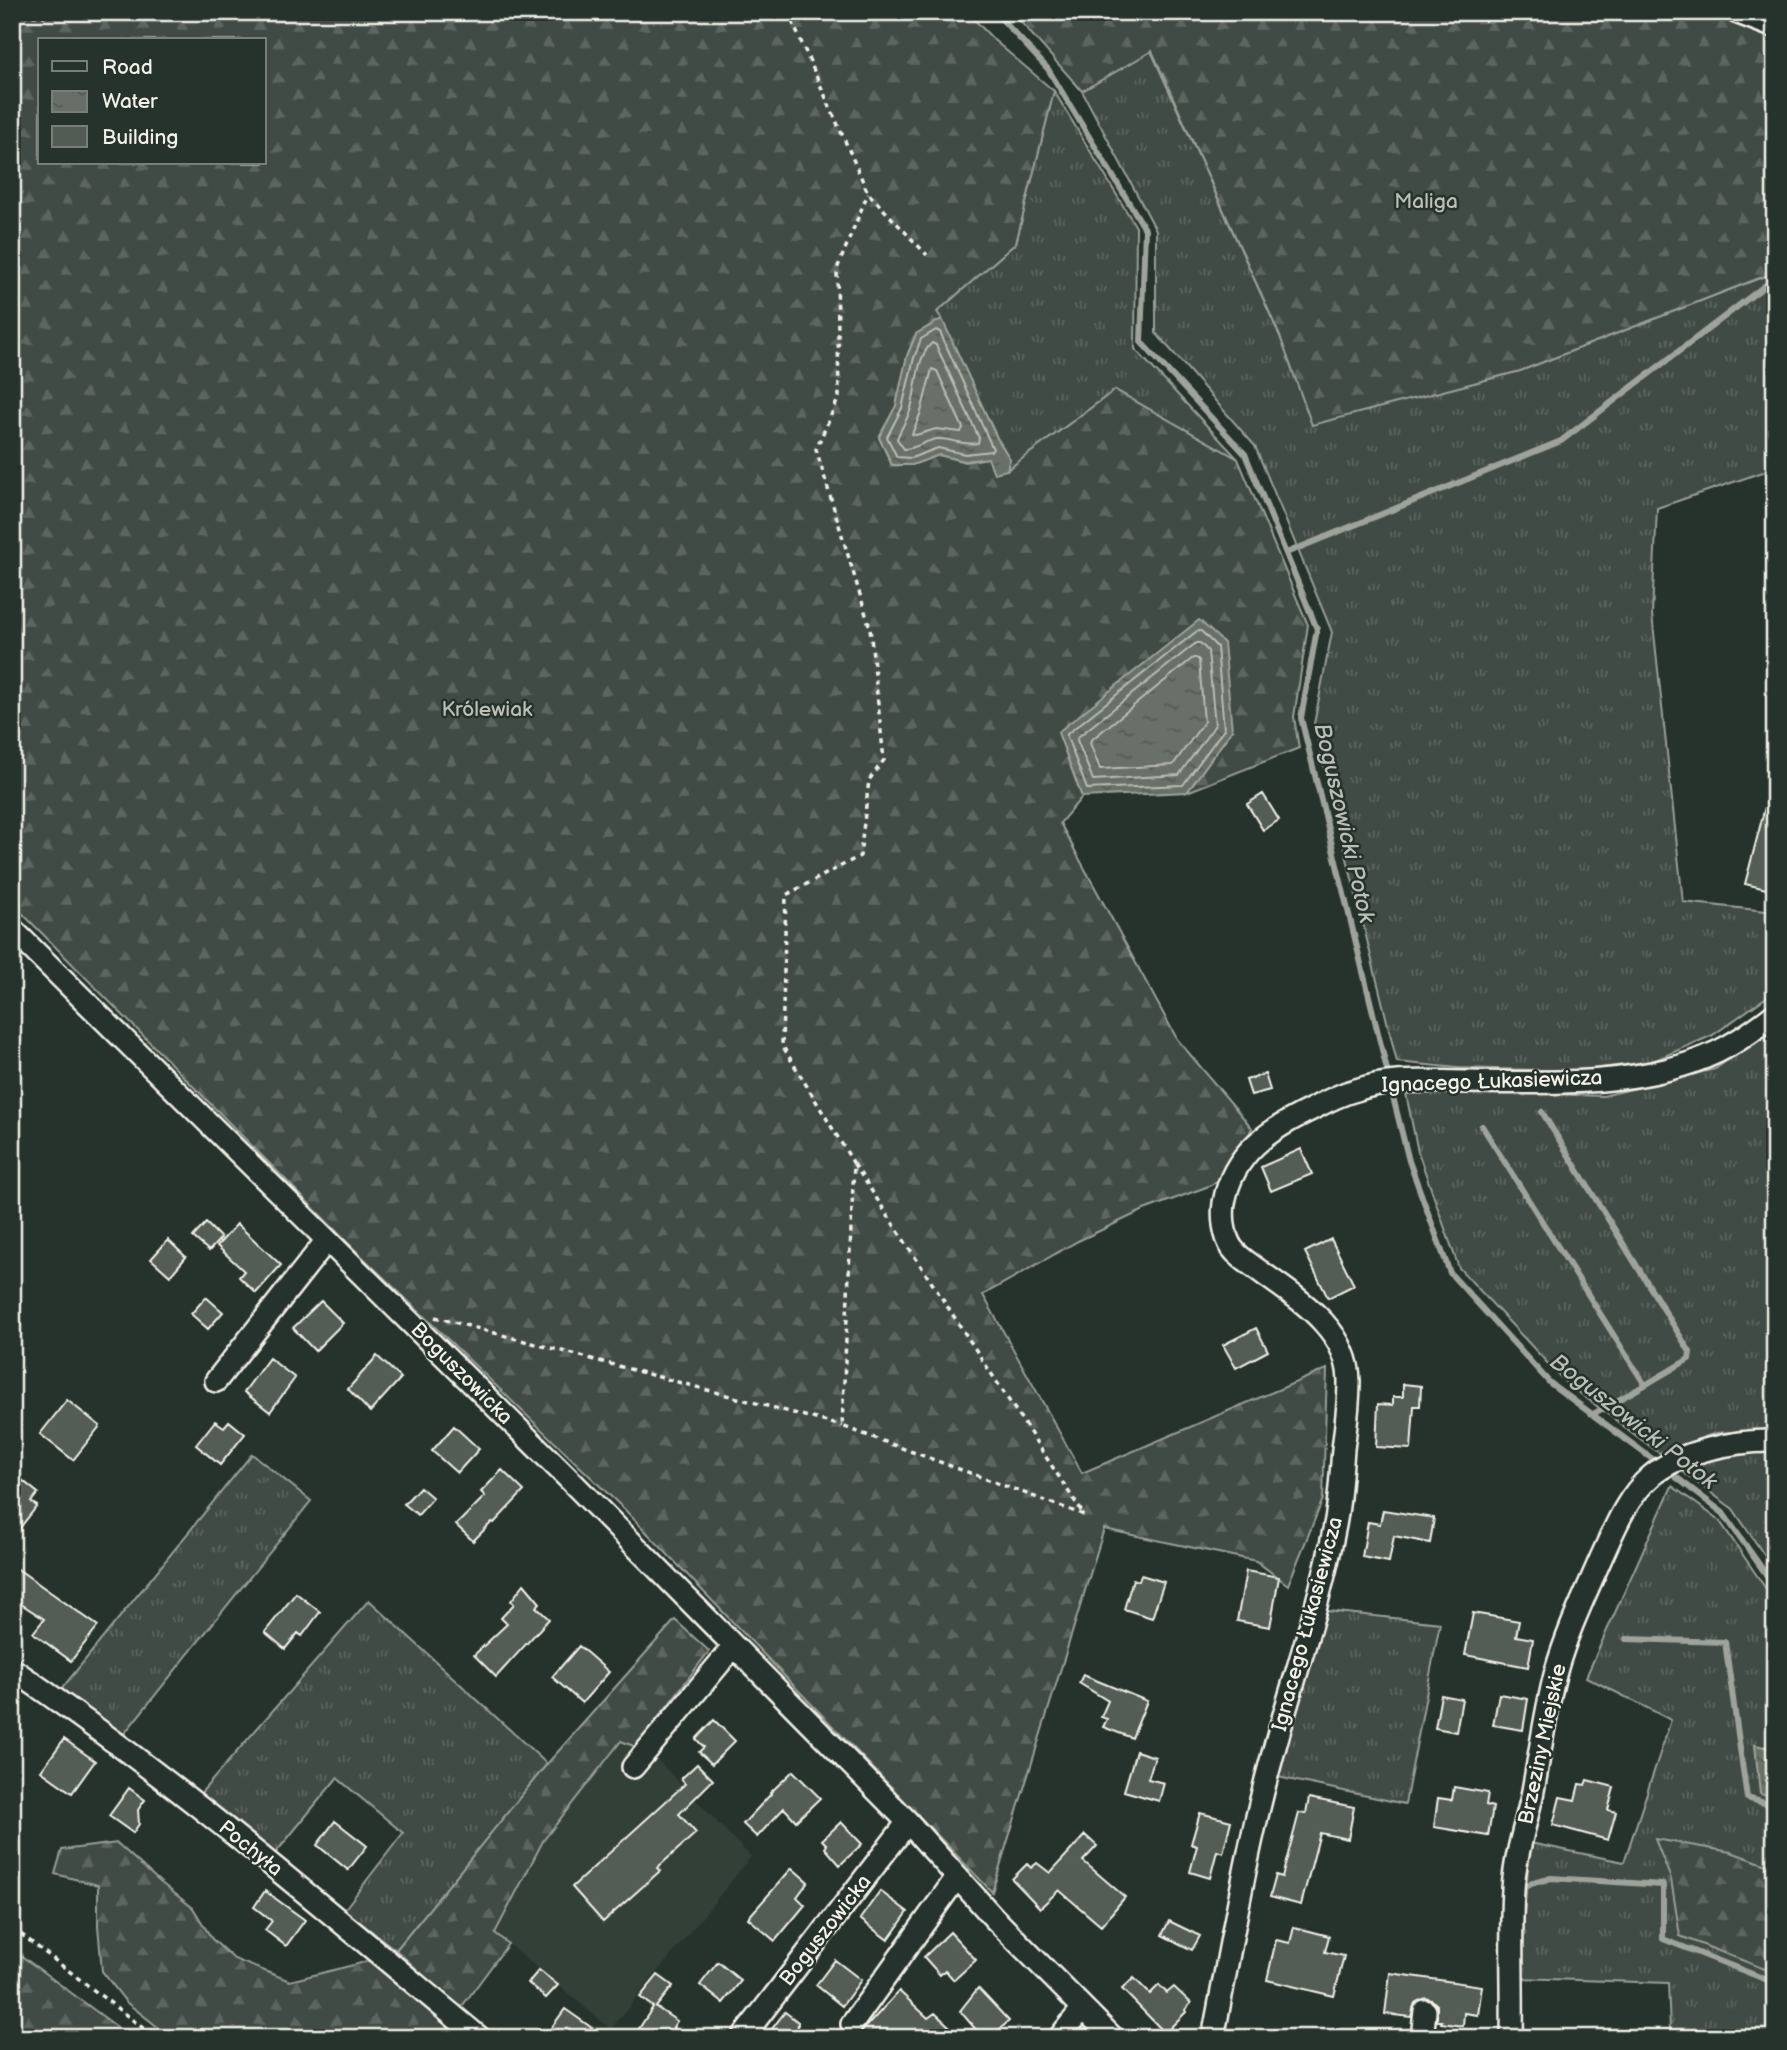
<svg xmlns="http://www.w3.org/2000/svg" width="1787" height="2050" font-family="'Balsamiq Sans',sans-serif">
<defs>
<pattern id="grass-tufts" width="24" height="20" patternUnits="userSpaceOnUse" patternTransform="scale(1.75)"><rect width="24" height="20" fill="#414b45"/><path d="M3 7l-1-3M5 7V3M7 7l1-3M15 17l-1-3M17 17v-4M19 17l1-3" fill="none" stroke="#5d6560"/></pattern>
<pattern id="forest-firs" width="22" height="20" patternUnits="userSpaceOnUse" patternTransform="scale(1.75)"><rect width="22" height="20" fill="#414b45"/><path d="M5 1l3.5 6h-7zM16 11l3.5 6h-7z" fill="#5d6560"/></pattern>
<pattern id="water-ripples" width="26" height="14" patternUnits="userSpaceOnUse" patternTransform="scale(1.75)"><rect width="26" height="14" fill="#676f68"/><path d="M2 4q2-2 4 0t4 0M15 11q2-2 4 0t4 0" fill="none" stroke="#565a55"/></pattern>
</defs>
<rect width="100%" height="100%" fill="#26332d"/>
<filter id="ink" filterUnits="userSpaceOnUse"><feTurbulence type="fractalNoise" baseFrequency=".0143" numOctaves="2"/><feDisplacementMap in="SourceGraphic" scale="14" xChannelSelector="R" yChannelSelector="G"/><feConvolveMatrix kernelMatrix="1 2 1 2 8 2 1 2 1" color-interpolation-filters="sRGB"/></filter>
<g filter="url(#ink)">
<path fill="#333f39" d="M622 1741 651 1753 751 1857 611 2029 495 1933 543 1841Z"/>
<path fill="url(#grass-tufts)" stroke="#9a9e96" stroke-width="2" d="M1151 51 1280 336 1312 424 1520 371 1775 272V468L1657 508 1652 614 1683 902 1775 912V991L1713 1035 1653 1061 1578 1071 1458 1068 1397 1062 1314 724 1332 632 1255 446 1156 333V230L1082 91Z
M1054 91 1136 227 1135 349 1238 459 1115 390 1007 470 1010 459 997 438 937 312 1016 243Z
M1775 1026V1429L1716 1433 1659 1453 1565 1382 1459 1268 1418 1152 1405 1089 1603 1096 1715 1069Z
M1745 1451 1775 1452V1571L1733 1509 1677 1468Z
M252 1454 311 1501 124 1734 59 1692Z
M1672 1486 1719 1520 1775 1602V2038H1685L1670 2030 1668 1983 1519 1978 1530 1843 1624 1862 1671 1720 1586 1677Z
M369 1600 547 1764 396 1950 344 1910 403 1833 337 1778 274 1855 200 1794Z
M1322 1605 1327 1611 1440 1623 1405 1804 1273 1776Z"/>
<path fill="url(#forest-firs)" stroke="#9a9e96" stroke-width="2" fill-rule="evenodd" d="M12 12H967L995 41 1054 91 1016 243 937 312 942 319 916 334 907 356 896 406 879 438 892 465H912L939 455 965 462 988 458 1007 470 1115 390 1238 459 1308 625 1294 717 1299 748 1187 792 1232 730 1058 732 1082 797 1060 823 1177 1039 1252 1128 1228 1175 1209 1186 1144 1210 1078 1241 983 1295 1082 1473 1327 1369 1323 1499 1288 1585 1256 1561 1104 1529 992 1892 627 1512 350 1245 12 903ZM40 40H264V163H40Z
M1012 12H1775V272L1520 371 1312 425 1280 336 1152 51 1082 91Z
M675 1620 709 1651 636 1747 621 1741 543 1841 495 1933 508 1944 460 2009 396 1950 547 1764Z
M1655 1839 1731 1852 1775 1868V1973L1680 1936 1671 1879Z
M117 1843 160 1882 193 1908 212 1939 234 1959 290 1981 369 1961 463 2038H172L126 2002 102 1971 98 1926V1885L55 1874 62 1850Z
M12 1949 132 2038H12Z"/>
<path fill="url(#water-ripples)" stroke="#9fa39b" stroke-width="2" d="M942 319 997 438 1010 459 1007 470 994 473 988 458 965 461 939 455 912 465H892L879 437 896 406 907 356 916 334Z
M1199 620 1224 643 1232 730 1187 792 1082 797 1058 732Z
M1755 1745 1775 1749V1798L1760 1794Z"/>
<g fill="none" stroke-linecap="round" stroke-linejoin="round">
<path stroke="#bcbdb5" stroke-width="2" d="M936 330 940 332 993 449 991 451 965 454 938 448 911 458 897 457 887 437 902 408 914 358 921 339Z
M932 343 936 345 979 438 978 443C960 446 952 438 937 439 926 440 916 449 904 449L897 439C900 429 908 419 911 408 917 388 916 357 932 343Z
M932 369 937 371 963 428 961 432 936 429 916 435 912 434 921 412Z
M1197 631H1201L1217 647 1224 729 1183 785 1087 789 1067 737V734Z
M1196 643H1200L1208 651 1215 725 1179 775 1093 780 1077 740 1078 737Z
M1193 658H1196L1199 660 1204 722 1173 765 1100 769 1090 743 1091 740Z"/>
<path stroke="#9fa39b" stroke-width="6" d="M995 12 1048 69 1145 229 1141 342 1245 454 1317 629 1301 718 1387 1070
M1286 553 1561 441 1775 278
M1392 1093 1409 1161 1450 1273 1550 1383 1659 1464
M1542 1112 1690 1352 1689 1359 1645 1385
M1482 1126 1645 1385 1593 1414
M1668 1471 1723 1513 1775 1587
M1626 1639 1725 1642 1747 1798 1775 1806
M1526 1885 1551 1878 1663 1885V1939L1775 1983"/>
</g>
<path fill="#525c55" stroke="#f4f1e8" stroke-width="2" d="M1769 792 1775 793V891L1745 884Z
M1263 794 1279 820 1263 830 1247 804Z
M1265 1074 1270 1090 1251 1095 1246 1080Z
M1301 1149 1312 1174 1271 1191 1261 1167Z
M206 1223 221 1238 209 1251 193 1237Z
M237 1224 281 1265 256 1293 239 1277 244 1271 217 1246Z
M1331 1239 1354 1285 1328 1298 1305 1252Z
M168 1240 186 1257 170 1276 151 1259Z
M206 1297 223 1312 208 1329 191 1314Z
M321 1301 343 1323 315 1351 293 1328Z
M1256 1328 1268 1351 1236 1368 1223 1345Z
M377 1356 401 1378 370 1412 348 1389Z
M269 1358 295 1378 270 1412 244 1392Z
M1403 1384 1421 1386 1420 1406H1414L1411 1449 1376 1447 1378 1404 1393 1405V1397H1403Z
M67 1400 100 1426 73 1460 40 1434Z
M215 1421 224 1427 229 1421 245 1434 220 1465 196 1445Z
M454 1426 479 1449 457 1473 432 1451Z
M502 1470 524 1491 494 1523 492 1522 473 1541 456 1525 485 1496 481 1492Z
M12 1472 38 1493 31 1502 37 1506 12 1538Z
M420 1487 433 1498 418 1515 404 1504Z
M1383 1510 1434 1518 1430 1543 1394 1536 1389 1562 1362 1557 1368 1522 1380 1524Z
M12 1565 98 1626 71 1661 33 1633 44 1619 12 1598Z
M1246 1571 1279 1577 1270 1627 1237 1621Z
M1141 1575 1164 1582 1152 1618 1124 1609 1133 1579 1139 1581Z
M524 1584 540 1603 536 1607 549 1619 496 1677 474 1655 507 1624 501 1618 514 1604 511 1601Z
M296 1593 320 1612 302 1636 298 1633 285 1649 265 1632Z
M1473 1613 1519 1621 1516 1636 1533 1639 1528 1667 1465 1655Z
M579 1646 609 1672 582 1703 552 1677Z
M1083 1675 1147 1701 1132 1738 1103 1727 1107 1719 1101 1717 1108 1701 1079 1683Z
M1499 1694 1528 1699 1523 1730 1493 1725Z
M1441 1695 1462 1699 1456 1732 1435 1728Z
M714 1720 735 1741 712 1764 699 1752 704 1747 696 1739Z
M64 1739 95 1761 72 1793 41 1771Z
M1136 1751 1155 1757 1148 1779 1164 1783 1159 1801 1124 1791Z
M697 1764 713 1780 679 1814 696 1833 657 1868 660 1871 603 1922 572 1887 685 1784 681 1779Z
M793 1771 820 1798 796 1821 784 1808 757 1837 743 1824 771 1794 770 1793Z
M1587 1780 1614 1787 1608 1810 1616 1812 1608 1840 1553 1825 1560 1797 1575 1800 1579 1784 1585 1785Z
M1454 1787 1488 1793 1486 1805 1493 1807 1488 1836 1434 1827 1438 1798 1452 1800Z
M129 1788 145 1800 138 1810 139 1824 133 1833 109 1816Z
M1309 1798 1354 1807 1348 1839 1320 1833 1301 1905 1270 1897 1276 1875 1282 1877 1299 1813 1306 1814Z
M1200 1813 1231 1821 1223 1853 1217 1851 1210 1878 1190 1872 1197 1846 1191 1844Z
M335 1821 367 1846 348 1870 317 1845Z
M841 1822 862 1844 840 1865 825 1848 827 1845 822 1840Z
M1085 1835 1097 1846 1083 1861 1125 1897 1101 1926 1059 1890 1040 1908 1012 1879 1027 1864 1031 1868 1037 1863 1050 1873Z
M792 1868 808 1882 797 1897 805 1905 775 1941 748 1918Z
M265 1891 305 1920 286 1946 265 1930 272 1921 254 1907Z
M880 1891 908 1912 888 1940 860 1919Z
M1169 1921 1200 1936 1192 1950 1162 1935Z
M1294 1927 1329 1936 1325 1952 1344 1956 1334 1996 1267 1980 1276 1940 1290 1943Z
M950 1932 976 1960 954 1980 945 1970 940 1975 924 1957Z
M835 1960 861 1980 842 2006 816 1985Z
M718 1962 741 1981 723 2003 700 1985Z
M539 1970 558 1985 546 1998 528 1983Z
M1390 1973 1482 1986 1478 2015 1464 2013 1463 2026 1441 2023 1442 2021H1437V2005L1432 2000 1426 1998 1415 2003 1411 2017 1385 2014Z
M658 1975 673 1986 656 2007 677 2021 673 2027 674 2028 668 2038H633L653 2007 640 1997Z
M1134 1978 1150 1994 1159 1985 1167 1993 1174 1987 1191 2003 1185 2010 1186 2012 1165 2033 1122 1989Z
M978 1988 1009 2021 990 2038H983L960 2011Z
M899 1991 928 2018 935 2013 950 2027 943 2038H856Z
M565 2009 592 2028 584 2038H544Z
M785 2012 798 2022 797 2038H765Z"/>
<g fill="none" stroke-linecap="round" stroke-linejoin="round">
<defs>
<path id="minor" d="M1736 12 1775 27
M12 929 568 1478 908 1822 994 1918 1113 2038
M216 1381 327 1240
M12 1669C177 1781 327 1911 480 2038
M633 1767 734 1646
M852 2024 957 1877
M742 2038 908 1822
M1059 2038 1083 2008
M1213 2038C1231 1946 1246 1852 1271 1761 1292 1682 1320 1605 1335 1525 1340 1500 1341 1474 1343 1449 1346 1426 1349 1403 1349 1381 1348 1329 1298 1299 1261 1272 1252 1265 1239 1258 1232 1248 1224 1236 1222 1217 1224 1203 1233 1152 1270 1129 1314 1108 1327 1101 1341 1094 1356 1090 1394 1077 1430 1082 1469 1082 1548 1083 1645 1087 1717 1052 1738 1042 1757 1028 1775 1014
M1422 2038 1425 2011
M1512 2038C1513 1988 1510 1939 1513 1889 1515 1857 1525 1827 1532 1796 1540 1755 1545 1712 1556 1671 1567 1632 1585 1595 1601 1558 1614 1530 1626 1498 1650 1477 1679 1451 1737 1440 1775 1441"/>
</defs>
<use href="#minor" stroke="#f4f1e8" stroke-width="26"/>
<path stroke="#f4f1e8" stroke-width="3.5" stroke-dasharray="5 5" stroke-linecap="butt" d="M788 12 868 193 927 255
M12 15 51 16 64 12
M854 1164 1084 1515 842 1426 854 1164 782 1045 786 895 860 856 869 780 884 760 870 628 816 449 839 397 837 269 868 193
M435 1317 842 1426
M13 1928 156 2038"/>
<use href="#minor" stroke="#26332d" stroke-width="21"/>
</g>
</g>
<g text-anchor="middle" stroke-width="5" stroke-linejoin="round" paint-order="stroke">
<g font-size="21" fill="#bebfb7" stroke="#26332d">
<text x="1426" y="208">Maliga</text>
<text x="487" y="716">Królewiak</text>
</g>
<g font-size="21" fill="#f4f1e8" stroke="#26332d">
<text transform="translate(1492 1081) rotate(-2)" y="7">Ignacego Łukasiewicza</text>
<text transform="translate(462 1373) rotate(45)" y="7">Boguszowicka</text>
<text transform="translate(1307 1624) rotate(-75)" y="7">Ignacego Łukasiewicza</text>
<text transform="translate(1542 1744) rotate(-78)" y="7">Brzeziny Miejskie</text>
<text transform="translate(251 1848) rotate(39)" y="7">Pochyła</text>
<text transform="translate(825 1930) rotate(-52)" y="7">Boguszowicka</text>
</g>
<g font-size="23" font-style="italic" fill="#bcbdb5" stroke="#26332d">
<text transform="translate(1345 823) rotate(77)" y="8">Boguszowicki Potok</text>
<text transform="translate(1634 1421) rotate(38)" y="8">Boguszowicki Potok</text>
</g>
</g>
<rect width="1787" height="2050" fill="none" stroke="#26332d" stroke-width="42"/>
<rect x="21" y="21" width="1745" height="2008" fill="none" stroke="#f4f1e8" stroke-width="2.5" filter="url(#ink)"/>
<rect x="38" y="38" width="228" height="126" fill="#26332d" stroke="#787f78" stroke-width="2"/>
<rect x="52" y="61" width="35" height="10" fill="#26332d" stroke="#787f78" stroke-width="2"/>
<text x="102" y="74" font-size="21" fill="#f4f1e8">Road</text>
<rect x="52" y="91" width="35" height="21" fill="url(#water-ripples)" stroke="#787f78" stroke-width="2"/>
<text x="102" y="108" font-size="21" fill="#f4f1e8">Water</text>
<rect x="52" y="126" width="35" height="21" fill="#525c55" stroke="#787f78" stroke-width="2"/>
<text x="102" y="144" font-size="21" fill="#f4f1e8">Building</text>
</svg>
